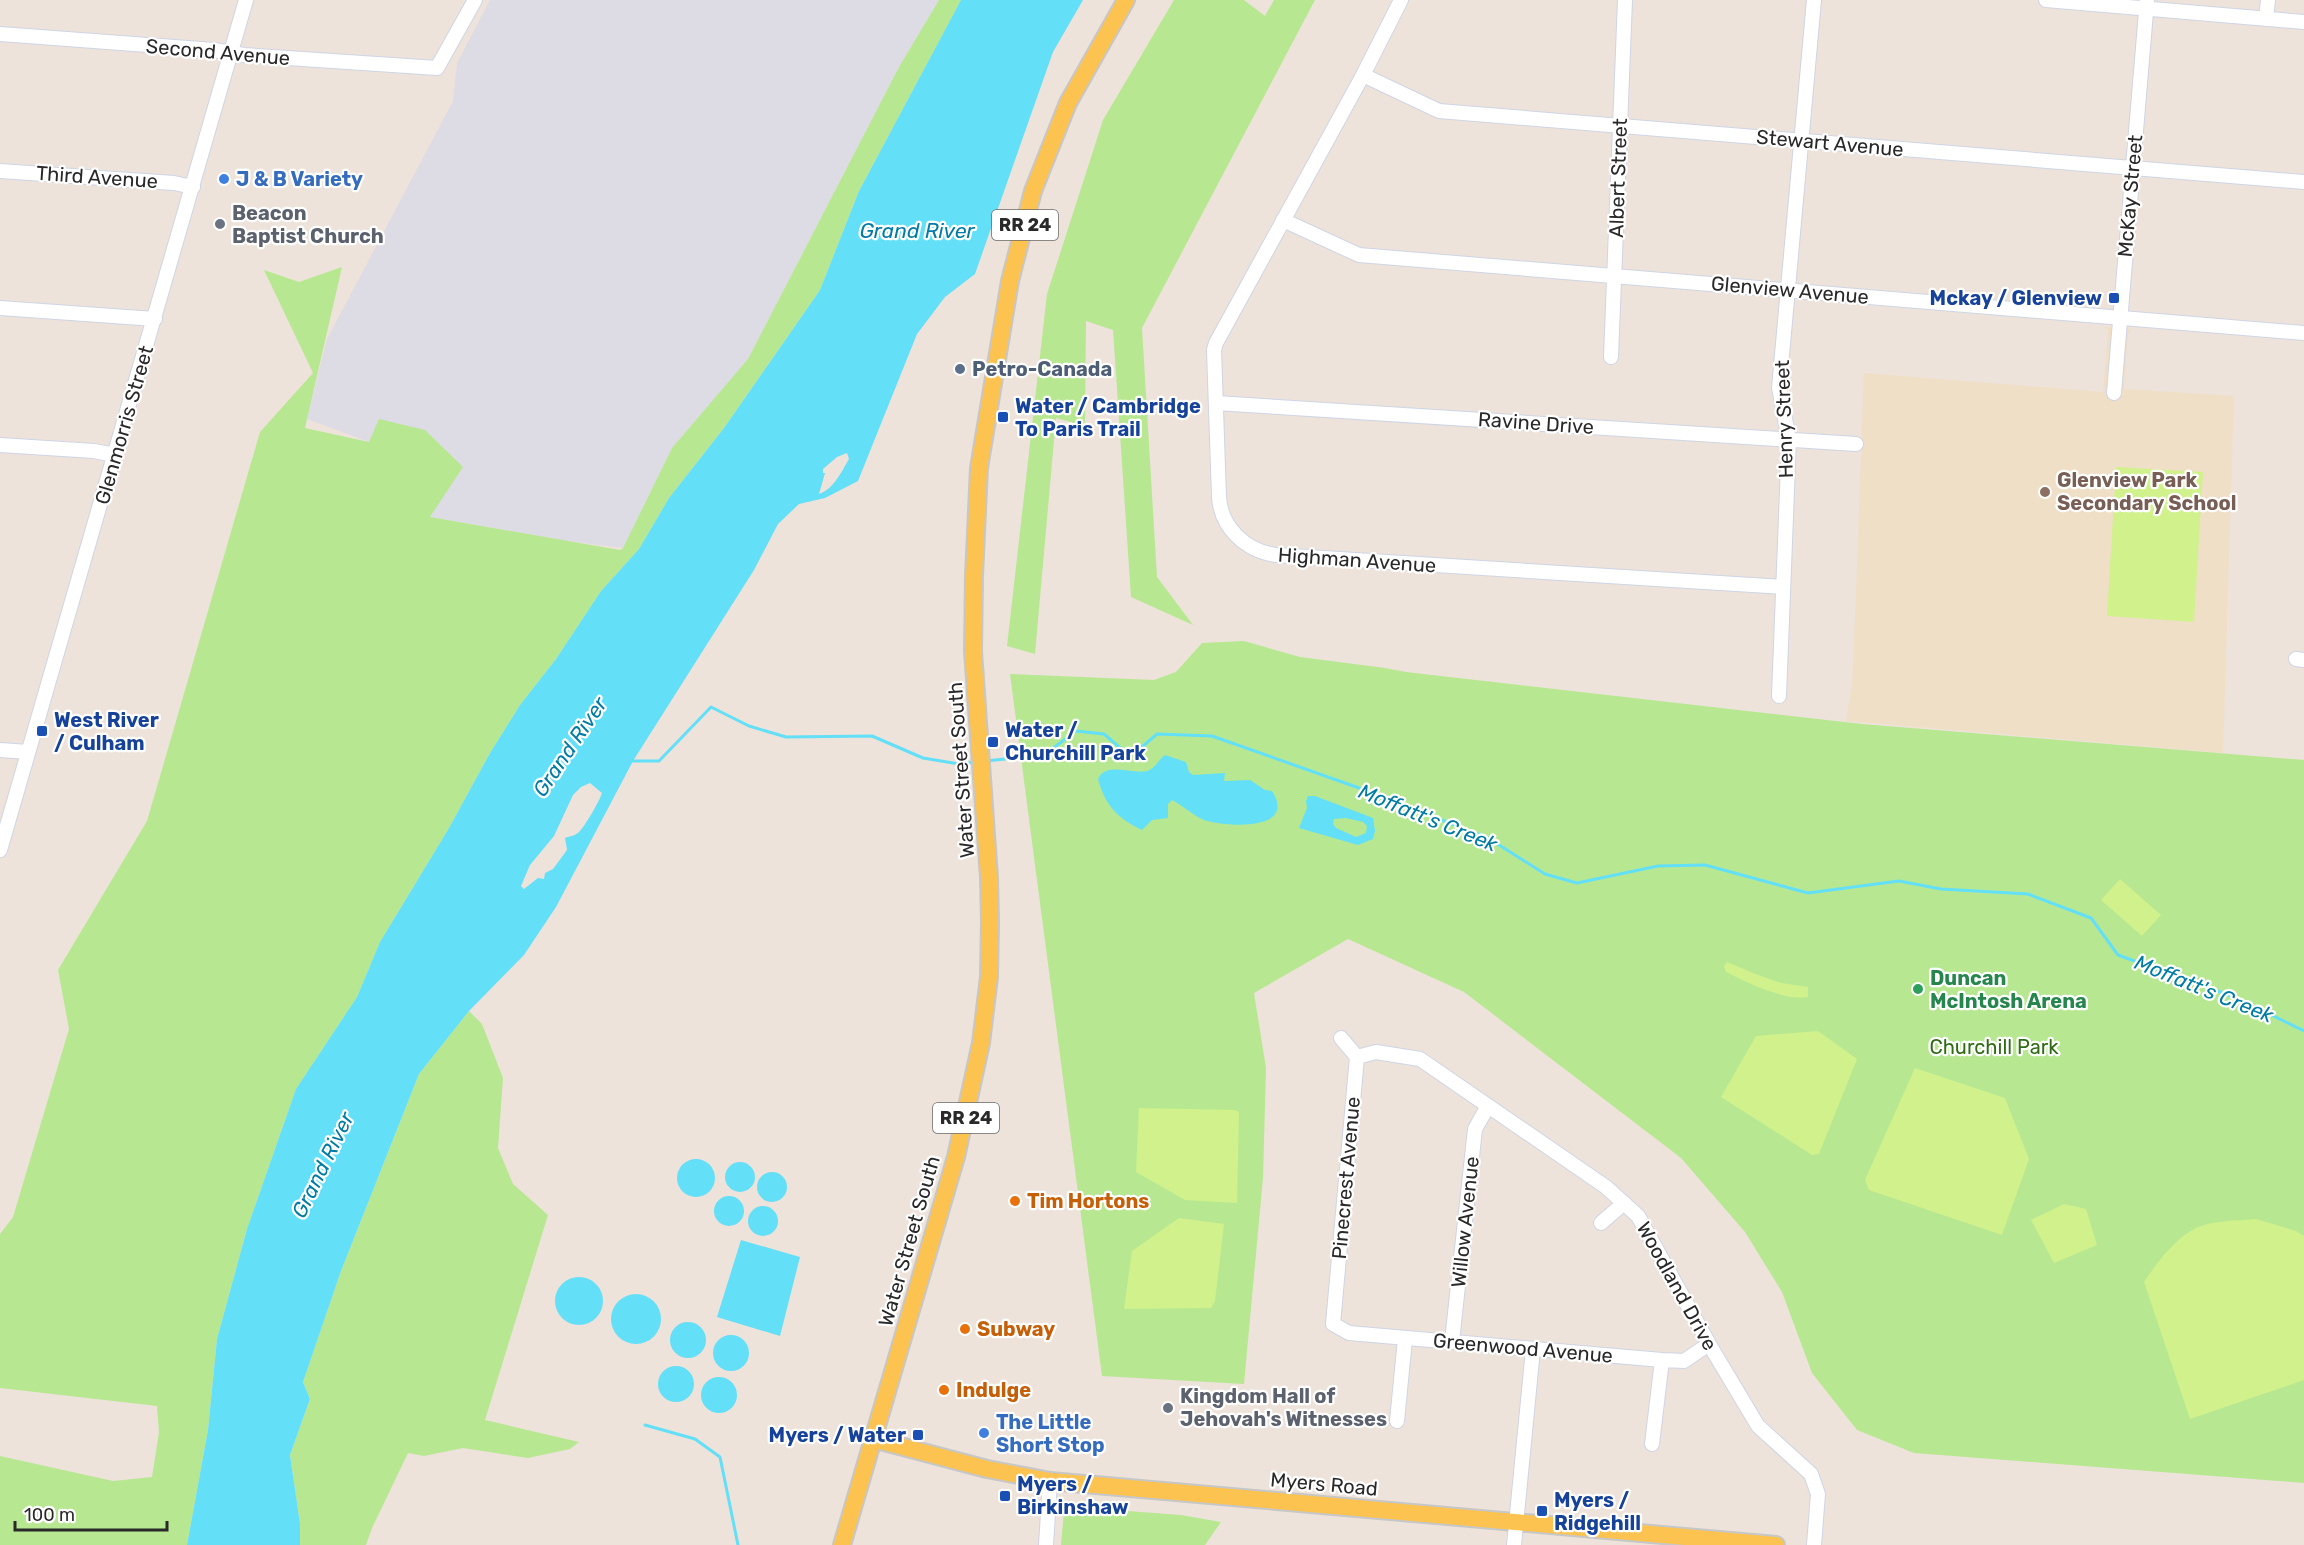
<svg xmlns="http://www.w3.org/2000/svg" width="2304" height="1545" font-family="Rubik,sans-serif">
<rect width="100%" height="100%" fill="#ede3da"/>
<path fill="#dddbe4" d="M490 0H939L899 67 748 359 672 448 623 548 567 541 429 517 369 442 307 419 327 339 453 101 457 63Z"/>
<path fill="#f0dfc7" d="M2104 327 2132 329 2128 334 2124 389 2234 396 2223 753 1846 721 1852 684 1855 620 1864 373 2103 392 2108 330Z"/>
<path fill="#b7e891" d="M939 0H961L859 191 820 290 724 428 669 498 639 549 601 591 556 659 520 705 490 753 449 828 380 942 357 997 296 1089 247 1229 217 1339 208 1430 187 1545H0V1456L113 1481 152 1477 159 1432 157 1406 0 1388V1234L13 1217 69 1029 58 970 147 821 260 432 313 373 264 270 299 282 342 267 305 428 369 442 379 419 425 430 463 467 430 517 620 550 623 548 672 448 748 359 899 67Z
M1174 0H1244L1265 16 1274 0H1315L1142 328 1157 577 1193 625 1131 597 1113 330 1086 321 1085 426 1056 418 1035 654 1007 646 1047 294 1103 120Z
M1244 641 1300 657 1385 668 1406 672 1862 724 2304 760V1483L1914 1453 1857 1430 1812 1373 1782 1292 1745 1232 1681 1158 1464 992 1348 939 1254 993 1266 1068 1263 1178 1244 1384 1102 1376 1010 674 1154 680 1176 672 1202 643Z
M469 1011 482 1024 503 1078 498 1148 513 1184 548 1215 485 1420 579 1442 570 1449 528 1458 463 1448 424 1456 408 1453 372 1528 366 1545H300V1524L290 1455 310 1399 303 1382 341 1271 419 1074Z
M1100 1509 1181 1515 1221 1522 1205 1545H1061L1064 1511 1080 1513Z"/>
<path fill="#d0f18c" d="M2116 467 2203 472 2194 622 2107 616Z
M2120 879 2161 915 2142 936 2101 900Z
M1727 962 1753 973 1781 983 1808 987V997C1784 1001 1748 983 1726 972L1724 966Z
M1818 1031 1857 1059 1819 1154 1812 1155 1721 1097 1756 1036Z
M1915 1068 2005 1098 2029 1159 2002 1235 1869 1190 1865 1180Z
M1139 1108 1235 1110 1239 1112 1237 1203 1185 1200 1136 1172Z
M2064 1204 2086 1209 2097 1245 2054 1263 2031 1220Z
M1179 1218 1224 1224 1215 1301 1211 1308 1124 1309 1132 1251Z
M2256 1219 2296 1231 2304 1236V1380L2190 1419 2144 1282C2157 1263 2174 1239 2196 1228 2213 1220 2237 1221 2256 1219Z"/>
<path fill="#63dff8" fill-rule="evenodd" d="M961 0H1083L1053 52 975 274 945 297 917 334 858 481 825 498 799 504 778 524 754 570 633 761 556 907 524 955 469 1011 419 1074 341 1271 303 1382 310 1399 290 1455 300 1524V1545H187L208 1430 217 1339 247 1229 296 1089 357 997 380 942 449 828 490 753 520 705 556 659 601 591 639 549 669 498 724 428 820 290 859 191ZM847 453 849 459C842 471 833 490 819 494L825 473H823V469L837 457ZM590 783 602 793C599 802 585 826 579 832 575 836 570 836 565 838L567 850 553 869 545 873 544 879 538 878 524 889 521 886 530 865 554 836 573 795 581 787Z
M1165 755 1186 762 1189 772 1193 775 1225 773 1224 781 1250 780 1265 790 1272 791C1298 832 1225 827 1204 820 1192 815 1184 806 1172 800L1168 804V818L1152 820 1142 830C1117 818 1105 805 1098 779 1106 761 1132 775 1147 771 1156 768 1158 760 1165 755Z
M1308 796H1315L1373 818 1375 831 1373 839 1358 845 1299 828 1307 808 1306 801ZM1346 818 1363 822 1367 826 1366 833 1356 837 1336 828 1333 824 1334 819Z
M677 1178a19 19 0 1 1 38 0a19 19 0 1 1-38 0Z
M725 1177a15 15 0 1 1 30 0a15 15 0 1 1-30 0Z
M757 1187a15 15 0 1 1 30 0a15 15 0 1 1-30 0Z
M714 1211a15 15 0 1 1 30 0a15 15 0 1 1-30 0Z
M748 1221a15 15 0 1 1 30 0a15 15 0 1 1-30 0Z
M741 1240 800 1257 780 1336 717 1317Z
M555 1301a24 24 0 1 1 48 0a24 24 0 1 1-48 0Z
M611 1319a25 25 0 1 1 50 0a25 25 0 1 1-50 0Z
M670 1340a18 18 0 1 1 36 0a18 18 0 1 1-36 0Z
M713 1353a18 18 0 1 1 36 0a18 18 0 1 1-36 0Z
M658 1384a18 18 0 1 1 36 0a18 18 0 1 1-36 0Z
M701 1395a18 18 0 1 1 36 0a18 18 0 1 1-36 0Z"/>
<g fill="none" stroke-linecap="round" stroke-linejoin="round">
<path stroke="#63dff8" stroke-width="3" d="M633 761H659L711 707 749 726 786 737 872 736 923 758 959 764 976 762
M985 761 1044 755 1076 731 1104 734 1125 752 1143 746 1157 734 1212 736 1362 789 1488 838 1545 874 1577 883 1658 866 1705 865 1808 893 1899 881 1941 889 2028 894 2091 918 2118 955 2237 998 2304 1031
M645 1425 695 1439 720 1457 738 1545"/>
<defs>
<path id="minor" d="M1401 0 1363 75 1216 343 1214 350 1219 497C1221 528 1246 551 1276 555L1783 587
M2046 0 2304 22
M2266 19 2268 0
M0 34 214 50 244 55 437 68 475 0
M1363 75 1439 111 2304 182
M0 171 174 183 193 187
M1283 220 1359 255 2304 333
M0 308 155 319
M1611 357 1625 0
M2114 393 2147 0
M1216 403 1856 444
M0 445 94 451 115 455
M2296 659 2304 660
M1779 696 1789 439 1779 388 1814 0
M0 750 28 752
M0 850 246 0
M1341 1038 1357 1057 1333 1324 1349 1333 1662 1360 1684 1361 1709 1344
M1357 1057 1376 1052 1420 1059 1606 1187 1638 1216 1709 1344 1758 1426 1811 1474 1818 1494 1814 1545
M1601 1223 1624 1203
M1452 1341 1475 1129 1488 1106
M1397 1421 1405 1339
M1652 1444 1662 1360
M1046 1545 1050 1481
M1514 1545 1533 1349"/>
<path id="major" d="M873 1439 987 1469 1050 1481 1776 1545
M842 1545 956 1157 981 1043 989 977 990 922 989 877 973 651 974 576 979 468 1010 281 1033 191 1068 103 1126 0"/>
</defs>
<use href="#minor" stroke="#cfd5e4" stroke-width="16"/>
<use href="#major" stroke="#c7c7c7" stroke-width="20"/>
<use href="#minor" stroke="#fff" stroke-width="14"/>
<use href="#major" stroke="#fcc350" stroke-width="16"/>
</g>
<g fill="#3f7fe0" stroke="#fff" stroke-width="2">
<circle cx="224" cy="179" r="6"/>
<circle cx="984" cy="1433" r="6"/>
</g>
<g fill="#6b7280" stroke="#fff" stroke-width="2">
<circle cx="220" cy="224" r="6"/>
<circle cx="1168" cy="1408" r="6"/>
</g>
<g fill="#1a4fb4" stroke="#fff" stroke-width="2">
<rect x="2108" y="292" width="12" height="12" rx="3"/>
<rect x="997" y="411" width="12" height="12" rx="3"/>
<rect x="36" y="725" width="12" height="12" rx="3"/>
<rect x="987" y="736" width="12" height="12" rx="3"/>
<rect x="912" y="1429" width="12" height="12" rx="3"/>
<rect x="999" y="1490" width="12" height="12" rx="3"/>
<rect x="1536" y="1505" width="12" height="12" rx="3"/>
</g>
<circle fill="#5c6f8a" stroke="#fff" stroke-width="2" cx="960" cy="369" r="6"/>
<circle fill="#8d6e63" stroke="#fff" stroke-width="2" cx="2045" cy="492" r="6"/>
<circle fill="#2e9e5b" stroke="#fff" stroke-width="2" cx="1918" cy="989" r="6"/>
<g fill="#e8710a" stroke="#fff" stroke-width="2">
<circle cx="1015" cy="1201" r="6"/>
<circle cx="965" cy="1329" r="6"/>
<circle cx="944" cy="1390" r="6"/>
</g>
<g text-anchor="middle" stroke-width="4.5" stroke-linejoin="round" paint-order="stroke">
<g fill="#fff" stroke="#696969" stroke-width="1.5">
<rect x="992" y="210" width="66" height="30" rx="4.5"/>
<rect x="933" y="1103" width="66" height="30" rx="4.5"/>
</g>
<g font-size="18" font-weight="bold" fill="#292929">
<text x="1025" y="231">RR 24</text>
<text x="966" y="1124">RR 24</text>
</g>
<g font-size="20" fill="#292929" stroke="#fff">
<text transform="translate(218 52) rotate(5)" y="7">Second Avenue</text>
<text transform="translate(1830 143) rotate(5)" y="7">Stewart Avenue</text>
<text transform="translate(97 177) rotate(4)" y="7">Third Avenue</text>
<text transform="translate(1618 178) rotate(-88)" y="7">Albert Street</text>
<text transform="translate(2130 196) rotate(-85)" y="7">McKay Street</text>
<text transform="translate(1790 290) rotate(5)" y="7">Glenview Avenue</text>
<text transform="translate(1784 419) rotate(-92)" y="7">Henry Street</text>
<text transform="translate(1536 423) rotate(4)" y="7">Ravine Drive</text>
<text transform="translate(124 425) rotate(-74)" y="7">Glenmorris Street</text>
<text transform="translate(1357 560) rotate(4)" y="7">Highman Avenue</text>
<text transform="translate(961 770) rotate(-94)" y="7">Water Street South</text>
<text transform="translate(1346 1178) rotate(-85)" y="7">Pinecrest Avenue</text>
<text transform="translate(1465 1222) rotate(-84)" y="7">Willow Avenue</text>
<text transform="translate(909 1241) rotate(-74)" y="7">Water Street South</text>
<text transform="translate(1677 1286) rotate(61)" y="7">Woodland Drive</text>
<text transform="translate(1523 1348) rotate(5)" y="7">Greenwood Avenue</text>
<text transform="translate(1324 1484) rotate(5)" y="7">Myers Road</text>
</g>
<g font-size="20" font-weight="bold" fill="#366cbe" stroke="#fff" text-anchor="start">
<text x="236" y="186">J &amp; B Variety</text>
<text x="996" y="1429">The Little<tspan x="996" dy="23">Short Stop</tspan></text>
</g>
<g font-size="20" font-weight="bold" fill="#5b616d" stroke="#fff" text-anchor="start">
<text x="232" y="220">Beacon<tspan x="232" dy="23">Baptist Church</tspan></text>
<text x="1180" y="1403">Kingdom Hall of<tspan x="1180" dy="23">Jehovah's Witnesses</tspan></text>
</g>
<g font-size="20" font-weight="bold" fill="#164399" stroke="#fff" text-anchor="start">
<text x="2102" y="305" text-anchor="end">Mckay / Glenview</text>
<text x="1015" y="413">Water / Cambridge<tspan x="1015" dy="23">To Paris Trail</tspan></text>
<text x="54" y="727">West River<tspan x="54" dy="23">/ Culham</tspan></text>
<text x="1005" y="737">Water /<tspan x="1005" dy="23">Churchill Park</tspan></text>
<text x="906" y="1442" text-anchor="end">Myers / Water</text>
<text x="1017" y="1491">Myers /<tspan x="1017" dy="23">Birkinshaw</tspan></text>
<text x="1554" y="1507">Myers /<tspan x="1554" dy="23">Ridgehill</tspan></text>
</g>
<g font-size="20" font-weight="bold" fill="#4e5e75" stroke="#fff" text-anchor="start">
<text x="972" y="376">Petro-Canada</text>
</g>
<g font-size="20" font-weight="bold" fill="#785e54" stroke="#fff" text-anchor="start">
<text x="2057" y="487">Glenview Park<tspan x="2057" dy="23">Secondary School</tspan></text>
</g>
<g font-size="20" font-weight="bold" fill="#27864d" stroke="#fff" text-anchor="start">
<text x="1930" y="985">Duncan<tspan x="1930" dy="23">McIntosh Arena</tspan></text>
</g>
<g font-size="20" fill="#2f6c14" stroke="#fff">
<text x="1994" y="1054">Churchill Park</text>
</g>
<g font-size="20" font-weight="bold" fill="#c56008" stroke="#fff" text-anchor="start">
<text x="1027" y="1208">Tim Hortons</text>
<text x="977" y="1336">Subway</text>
<text x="956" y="1397">Indulge</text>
</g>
<g font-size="21" font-style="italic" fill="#027ca4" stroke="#fff">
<text x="917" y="238">Grand River</text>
<text transform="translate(570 747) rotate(-56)" y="7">Grand River</text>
<text transform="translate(1428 818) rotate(22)" y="7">Moffatt's Creek</text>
<text transform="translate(2204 989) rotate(22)" y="7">Moffatt's Creek</text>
<text transform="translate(323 1165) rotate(-64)" y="7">Grand River</text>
</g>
</g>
<path d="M15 1521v9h152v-9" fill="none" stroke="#292929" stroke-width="3"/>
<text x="24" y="1521" font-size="18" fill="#292929" stroke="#ffffff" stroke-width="4.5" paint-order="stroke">100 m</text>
</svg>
